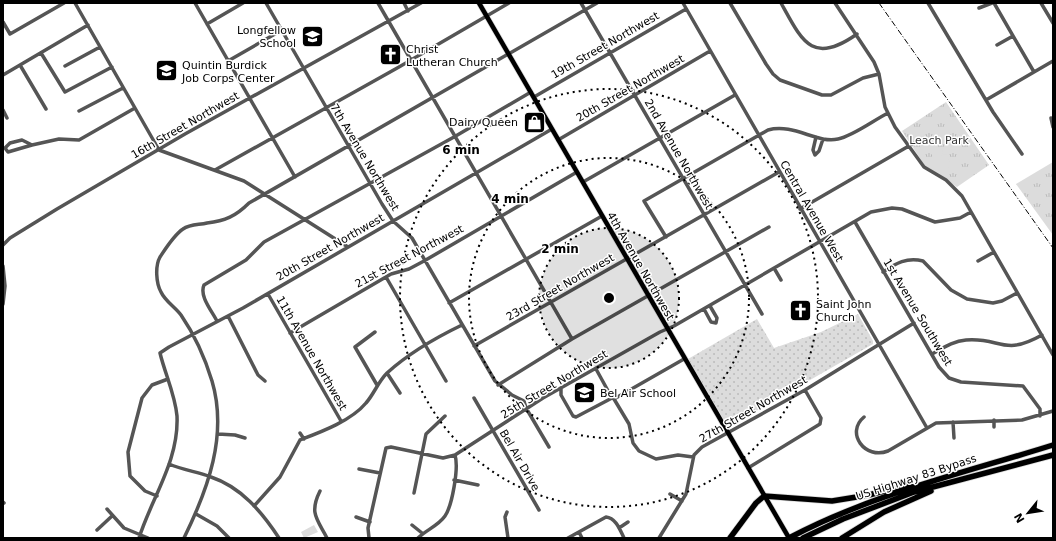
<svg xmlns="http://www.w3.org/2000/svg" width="1056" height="541" font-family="'DejaVu Sans',sans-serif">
<defs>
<pattern id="grass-dots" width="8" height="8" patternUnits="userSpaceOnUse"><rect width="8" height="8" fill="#dcdcdc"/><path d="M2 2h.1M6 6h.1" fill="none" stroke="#bbb" stroke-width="1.8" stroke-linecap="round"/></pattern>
<pattern id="park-tufts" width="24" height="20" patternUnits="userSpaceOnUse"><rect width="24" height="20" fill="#dcdcdc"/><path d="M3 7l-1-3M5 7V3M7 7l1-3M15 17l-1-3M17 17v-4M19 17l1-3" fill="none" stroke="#bbb"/></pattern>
</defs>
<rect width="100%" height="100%" fill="#fff"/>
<path fill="url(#grass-dots)" d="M858 314 873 341V344L728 427 688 359 757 319 774 348 821 332Z"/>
<path fill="url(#park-tufts)" d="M946 102 989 165 957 187 925 166 902 131Z
M1053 162V235L1016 184Z"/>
<path fill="#dcdcdc" d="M942 148 943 154 938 156 947 154 951 167 936 171 931 151Z
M314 525 318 532 304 538 301 532Z"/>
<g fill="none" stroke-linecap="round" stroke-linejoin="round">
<defs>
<path id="major" d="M479 3 789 538"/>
<path id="highway" d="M730 538 756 503 764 496 832 501 869 495 910 484
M789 538C872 494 964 473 1053 445
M803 538 843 519 914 492 1053 455
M842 538 884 512 931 491"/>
</defs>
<use href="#major" stroke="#dbdbdb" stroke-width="6"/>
<use href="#highway" stroke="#dbdbdb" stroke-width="7"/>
<path stroke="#555" stroke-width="3.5" d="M75 3 159 150 244 181 348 247
M195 3 295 177
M266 3 382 204 393 221 412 238 495 381 512 395 524 401 526 408 549 447
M378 3 572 339
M404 3 408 11
M581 3 762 314
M683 3 927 428
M730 3 766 64 773 74 780 80 822 95H831L863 78 879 74
M781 3C802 41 812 66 857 34
M835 3 874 62 879 74 885 107 895 127 924 167 946 180 962 196 1053 355
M928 3 993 112 1022 154
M994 3 1034 72
M1041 3 1053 23
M979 8 992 3
M3 22 10 34 64 3
M207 24 243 3
M997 45 1013 36
M41 53 65 92 112 67
M228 61 282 30
M20 65 46 109
M65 66 100 47
M3 75 88 25
M534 97 686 9
M986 100 1053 61
M3 110 7 118
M79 111 123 88
M1051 118 1053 127
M816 137 813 150 815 155 819 151 823 139
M22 140 32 145 8 152 5 148 10 143Z
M558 140 710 51
M32 145 59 139 79 140 135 108
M215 170 399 67 509 3
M583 182 735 95
M800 209 914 143
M855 222 939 367 949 378 961 382 1023 386 1040 409V416
M666 237 644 201 768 130C794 123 817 144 838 139 853 136 874 120 888 113
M3 245 10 238 57 209 185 134 421 3
M978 261 994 252
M3 266 5 286 3 304
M774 268 781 280
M883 272C896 263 907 257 923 261L951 290 967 299 993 303 1002 301 1017 293
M386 277 446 381
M268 294 341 421
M449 303 602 216
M704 309 711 322 716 323 717 318 710 306
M228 316 258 375 265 381
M217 321C212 311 199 296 204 285L246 260 264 242 454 137 531 92
M375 332 355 347 377 385
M290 333 391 274 409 269 424 261 577 172
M474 346 779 172
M932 354C943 348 953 341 966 340 1001 337 1003 357 1042 335
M596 369 612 398
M387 373 400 393
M498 385 572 339 769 227
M561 388V395L573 416 576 417 612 398 614 399 684 359
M474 398 539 510
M614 399 629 424 633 443 639 451 656 459 678 455 693 457
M864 417C845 433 865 460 888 451L936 423 1022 420 1053 411
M953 422 954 438
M994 427V420
M300 433 304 439
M218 434 235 435 245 438
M169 464C183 470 198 472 211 477 241 487 262 512 279 538
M748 468 820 424 821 418 805 390
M359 469 380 473
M454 480 478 485
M320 491C309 513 317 519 327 538
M414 493 426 434 445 416
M670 494 682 501
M157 496 145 491 130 476 128 452 142 398 152 385 168 379
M3 502 4 503
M254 506 280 477 300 440C321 432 351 421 366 403 374 394 378 382 387 373 409 353 435 338 462 325
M107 509 124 528 148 538
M507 512 505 517 508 538
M196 514 217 526 229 538
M356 517 370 522
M412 525 422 533
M619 528 628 522
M97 530 112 516
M579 532 582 538
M139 538C152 497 179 461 177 416 175 394 165 374 160 353L169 347 243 308 552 129
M184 538C208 489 228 435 212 381 205 358 194 334 181 315 175 307 165 301 161 292 156 283 155 266 160 257 166 248 174 235 183 229 190 224 199 225 207 223 225 221 236 216 249 203L597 3
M369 538 368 528 386 448 391 447 443 458 455 455 543 398 660 332 674 326 871 212 892 208 902 209 935 222 960 218 971 212
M418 538C426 530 438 526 445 516 452 506 459 468 455 455
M568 538 606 517C616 518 620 530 624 538
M659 538 686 494 694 455 702 447 805 390 914 323"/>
<use href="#major" stroke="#000" stroke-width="4.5"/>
<use href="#highway" stroke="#000" stroke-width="5.5"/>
<path stroke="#000" stroke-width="1" stroke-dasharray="6 2 1 2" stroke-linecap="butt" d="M879 3 1053 248"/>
</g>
<circle cx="609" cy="298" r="70" fill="#000" fill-opacity=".12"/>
<g fill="none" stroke="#000" stroke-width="2" stroke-dasharray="2 4">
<circle cx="609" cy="298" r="70"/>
<circle cx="609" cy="298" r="140"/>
<circle cx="609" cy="298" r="209"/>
</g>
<defs>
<symbol id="school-square" viewBox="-11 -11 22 22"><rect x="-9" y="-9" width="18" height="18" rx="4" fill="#000" stroke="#fff"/><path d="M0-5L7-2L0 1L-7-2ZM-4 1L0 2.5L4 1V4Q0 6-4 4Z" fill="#fff"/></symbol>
<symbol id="church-square" viewBox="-11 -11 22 22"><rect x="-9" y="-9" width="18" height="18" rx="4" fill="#000" stroke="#fff"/><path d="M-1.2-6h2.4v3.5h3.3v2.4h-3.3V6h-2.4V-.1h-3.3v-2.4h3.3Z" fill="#fff"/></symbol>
<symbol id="university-square" viewBox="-11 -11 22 22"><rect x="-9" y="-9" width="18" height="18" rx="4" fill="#000" stroke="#fff"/><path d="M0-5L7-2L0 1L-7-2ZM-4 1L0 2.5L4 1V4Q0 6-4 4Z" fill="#fff"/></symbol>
<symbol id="shop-square" viewBox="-11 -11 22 22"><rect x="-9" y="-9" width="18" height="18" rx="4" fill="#000" stroke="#fff"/><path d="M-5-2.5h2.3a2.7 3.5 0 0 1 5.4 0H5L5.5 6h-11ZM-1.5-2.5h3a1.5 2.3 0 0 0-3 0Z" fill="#fff"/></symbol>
</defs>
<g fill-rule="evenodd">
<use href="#school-square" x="300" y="24" width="25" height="25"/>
<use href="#church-square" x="378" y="42" width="25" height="25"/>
<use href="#university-square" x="154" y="58" width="25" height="25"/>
<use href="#shop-square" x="522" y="110" width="25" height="25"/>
<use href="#church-square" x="788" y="298" width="25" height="25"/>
<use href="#school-square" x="572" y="380" width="25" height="25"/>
</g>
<g text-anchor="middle" stroke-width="3" stroke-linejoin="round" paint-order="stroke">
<g font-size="11" fill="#000" stroke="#fff" text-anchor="start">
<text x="296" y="34" text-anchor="end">Longfellow<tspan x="296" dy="13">School</tspan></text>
<text x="406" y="53">Christ<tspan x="406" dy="13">Lutheran Church</tspan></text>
<text x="182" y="69">Quintin Burdick<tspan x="182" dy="13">Job Corps Center</tspan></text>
<text x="518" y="126" text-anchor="end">Dairy Queen</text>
<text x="816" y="308">Saint John<tspan x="816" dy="13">Church</tspan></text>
<text x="600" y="397">Bel Air School</text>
</g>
<g font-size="11" fill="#000" stroke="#fff">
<text transform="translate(605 45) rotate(-30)" y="4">19th Street Northwest</text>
<text transform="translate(630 88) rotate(-30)" y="4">20th Street Northwest</text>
<text transform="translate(185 125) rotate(-30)" y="4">16th Street Northwest</text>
<text transform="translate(679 154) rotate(60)" y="4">2nd Avenue Northwest</text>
<text transform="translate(365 157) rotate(59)" y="4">7th Avenue Northwest</text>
<text transform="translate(812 211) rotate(60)" y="4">Central Avenue West</text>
<text transform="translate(330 247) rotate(-30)" y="4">20th Street Northwest</text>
<text transform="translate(409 256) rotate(-28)" y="4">21st Street Northwest</text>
<text transform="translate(641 266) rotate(60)" y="4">4th Avenue Northwest</text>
<text transform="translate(560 287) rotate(-30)" y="4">23rd Street Northwest</text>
<text transform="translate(918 312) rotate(59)" y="4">1st Avenue Southwest</text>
<text transform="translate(312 353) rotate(60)" y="4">11th Avenue Northwest</text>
<text transform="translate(554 384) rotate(-31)" y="4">25th Street Northwest</text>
<text transform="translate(753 409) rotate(-30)" y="4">27th Street Northwest</text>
<text transform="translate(520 460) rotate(60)" y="4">Bel Air Drive</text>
<text transform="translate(916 477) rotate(-18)" y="4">US Highway 83 Bypass</text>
</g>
<g font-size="11" fill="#333" stroke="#fff">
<text x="939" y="144">Leach Park</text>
</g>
</g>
<circle cx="609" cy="298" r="6" fill="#000" stroke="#fff" stroke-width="2"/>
<g font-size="12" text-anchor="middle" font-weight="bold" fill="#000" stroke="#fff" stroke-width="3" stroke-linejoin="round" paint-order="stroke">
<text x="461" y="154">6 min</text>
<text x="510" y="203">4 min</text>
<text x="560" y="253">2 min</text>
</g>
<rect width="1056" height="541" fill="none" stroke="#000000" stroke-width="8"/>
<g transform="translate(1028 513) rotate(240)" stroke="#ffffff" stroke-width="3" paint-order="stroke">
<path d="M0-3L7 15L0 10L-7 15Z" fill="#000000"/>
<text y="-6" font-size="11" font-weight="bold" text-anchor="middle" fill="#000000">N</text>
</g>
</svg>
